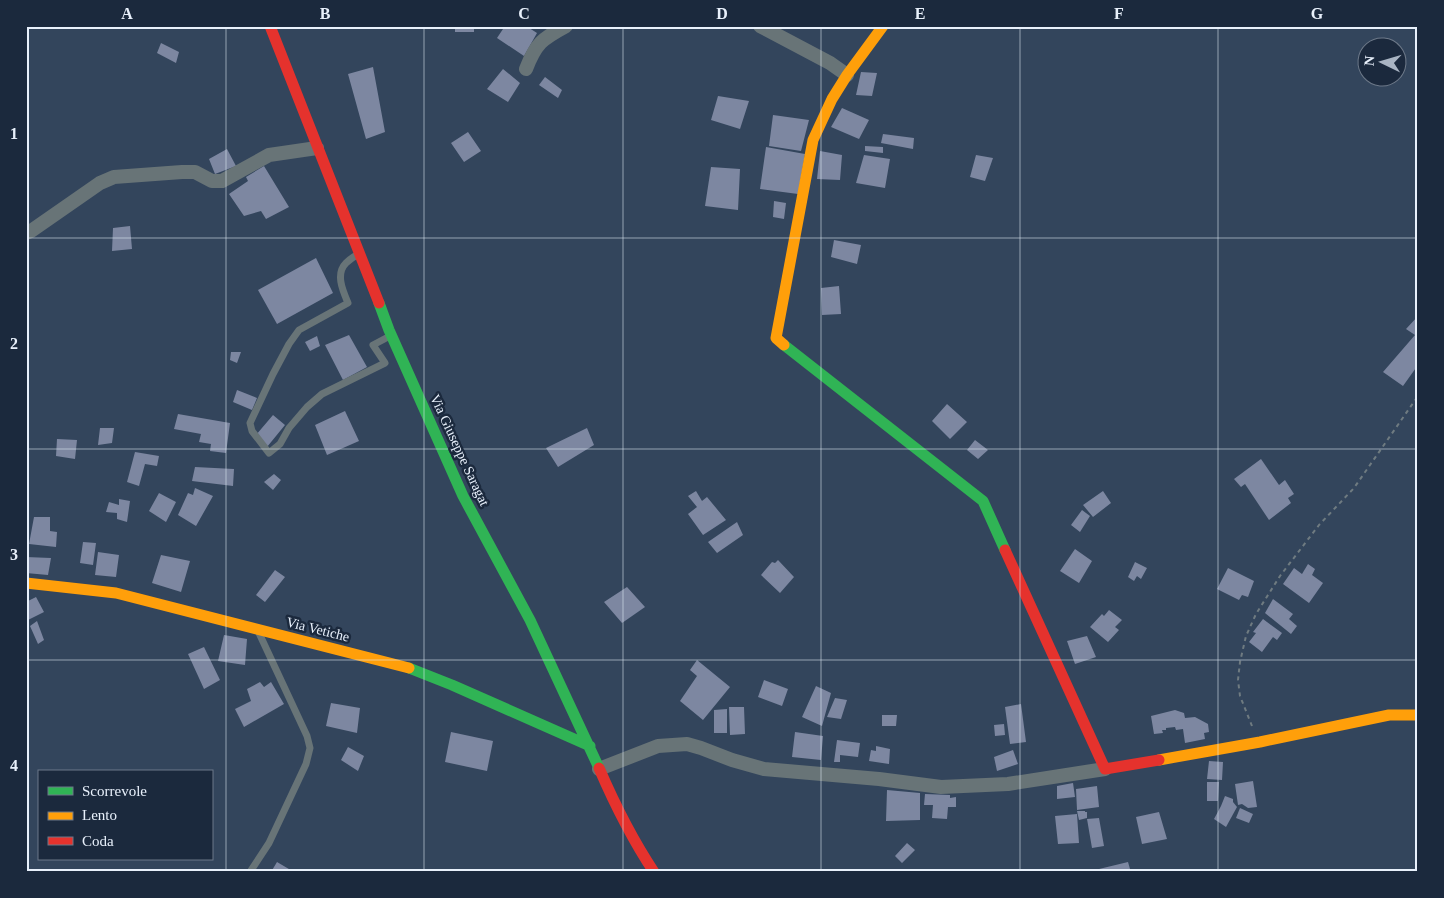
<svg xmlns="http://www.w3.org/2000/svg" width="1444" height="898" font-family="Georgia,serif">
<rect width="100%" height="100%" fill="#33455c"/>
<path fill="#7d87a1" d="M455 26H474V32H455Z
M505 26H526L537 33 524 56 497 38Z
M161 43 179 52 176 63 157 53Z
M373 67 385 132 366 139 348 74Z
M503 69 520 83 508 102 487 89Z
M861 72 877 73 872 96 856 95Z
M545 77 562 90 558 98 539 85Z
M718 96 749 101 740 129 711 120Z
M842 108 869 120 859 139 831 127Z
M773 115 809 120 801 151 769 146Z
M468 132 481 151 464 162 451 143Z
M883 134 914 138 913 149 881 143Z
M865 146 883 147V153L865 151Z
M766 147 805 154 798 194 760 189Z
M227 149 236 166 215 174 209 159Z
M820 151 842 155 840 180 817 179Z
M864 155 890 159 885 188 856 183Z
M976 155 993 158 985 181 970 177Z
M264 166 289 207 266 219 261 211 244 216 229 194 248 181 246 177Z
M711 167 740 169 738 210 705 206Z
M774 201 786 203 784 219 773 217Z
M130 226 132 249 112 251 113 228Z
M834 240 861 245 857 264 831 257Z
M316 258 333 293 277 324 258 290Z
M839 286 841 314 822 315 821 288Z
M1418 316V365L1403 386 1383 372 1415 335 1406 329Z
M349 335 367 367 343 380 325 345Z
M317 336 320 346 310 351 305 342Z
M231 352H241L237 363 230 360Z
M237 390 257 398 252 410 233 402Z
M947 404 967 422 950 439 932 421Z
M345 411 359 441 327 455 315 425Z
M178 414 230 423 226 453 210 451 211 444 199 442 201 434 174 429Z
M273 415 285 425 267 447 256 435Z
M100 428H114L112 443 98 445Z
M587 428 594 445 558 467 546 448Z
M57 439 77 440 75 459 56 456Z
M975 440 988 450 978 459 967 450Z
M135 452 159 456 157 466 145 464 139 486 127 482Z
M1261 459 1279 485 1285 480 1294 494 1288 498 1291 503 1269 520 1245 484 1241 487 1234 479Z
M195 467 234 469 233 486 192 481Z
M274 474 281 480 273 490 264 482Z
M195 488 213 496 196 526 178 515 188 493 193 495Z
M696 491 702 501 707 497 726 520 703 535 688 514 697 507 688 496Z
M1103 491 1111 503 1093 517 1083 505Z
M159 493 176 502 166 522 149 511Z
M119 499 130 501 127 522 117 519V513L106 512 109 502 119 505Z
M1082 510 1090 516 1080 532 1071 525Z
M34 517H50V531L57 532 56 547 29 544Z
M737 522 743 535 717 553 708 542Z
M83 542 96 543 93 565 80 563Z
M1075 549 1092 561 1079 583 1060 571Z
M98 552 119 555 116 577 95 575Z
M161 555 190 561 181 592 152 583Z
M26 557 51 558 48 575 26 573Z
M778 560 794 577 780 593 761 575 772 562 775 563Z
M1135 562 1147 568 1141 579 1137 576 1134 581 1128 577Z
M1308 564 1315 569 1312 575 1323 583 1309 603 1283 584 1294 568 1302 574Z
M1228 568 1254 581 1248 597 1242 595 1239 600 1217 589Z
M275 570 285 577 265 602 256 595Z
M627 587 645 607 622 623 604 602Z
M36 597 44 612 26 621V602Z
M1273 599 1293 614 1289 619 1297 626 1291 634 1265 613Z
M1109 610 1122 620 1115 627 1119 630 1108 642 1090 627 1102 614 1104 616Z
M1263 619 1282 633 1277 640 1273 637 1262 652 1249 642 1256 633 1253 632Z
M37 621 44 640 38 644 30 626Z
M224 635 247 639 245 665 218 661Z
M1087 636 1096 657 1075 664 1067 641Z
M204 647 220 680 204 689 188 654Z
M697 660 730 687 703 720 680 701 697 676 690 670Z
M764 680 788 689 782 706 758 697Z
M260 682 264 687 271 682 284 704 244 727 235 709 251 701 247 689Z
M816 686 831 693 822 726 802 717Z
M835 698 847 700 841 719 827 717Z
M331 703 360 708 357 733 326 726Z
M1021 704 1026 742 1010 744 1005 707Z
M729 707H744L745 734 730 735Z
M727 709V733H714V710Z
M1175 710 1184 713 1185 718 1195 717 1208 724 1209 732 1204 733 1205 739 1185 743 1183 729 1176 730 1175 727 1166 728V730H1162L1163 733 1154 734 1151 716Z
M882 715H897L896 726H882Z
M1004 724 1005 735 995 736 994 725Z
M451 732 493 741 487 771 445 762Z
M795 732 823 736 821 760 792 757Z
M837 740 860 743 858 757 840 755V762H834Z
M876 746 890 749 889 764 869 761 871 750 876 751Z
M348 747 364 756 358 771 341 760Z
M1013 750 1018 764 997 771 994 757Z
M1209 761 1223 762 1222 780 1207 779Z
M1253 781 1257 807 1248 808 1242 804 1238 805 1235 784Z
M1207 782H1219L1218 801H1207Z
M1073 783 1075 797 1057 799V786Z
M1097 786 1099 807 1077 810 1076 789Z
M887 790 920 793V820L886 821Z
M925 794 950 795V798L956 797V807H948L947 819 932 818 933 805H924Z
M1225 796 1233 799V802L1237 807 1226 827 1214 819 1221 806Z
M1240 808 1253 814 1249 823 1236 818Z
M1077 811H1085V812H1087V818L1079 820Z
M1159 812 1167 839 1142 844 1136 817Z
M1077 814 1079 843 1058 844 1055 816Z
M1099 818 1104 846 1092 848 1087 819Z
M907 843 915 850 902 863 895 856Z
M277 862 294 872H271Z
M1128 862 1130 869H1133L1134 872H1099V869Z"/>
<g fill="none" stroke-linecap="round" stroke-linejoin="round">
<path stroke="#6f7b81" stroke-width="2" stroke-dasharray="4 4" stroke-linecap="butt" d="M1252 726 1240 696 1238 680 1240 662 1246 636 1256 614 1280 576 1319 525 1354 488 1418 396"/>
<path stroke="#687477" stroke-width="7" d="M357 255C353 257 349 260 346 263 335 274 343 291 348 303L299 330 289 344 273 374 250 423 252 431 269 453 280 444 289 428 307 407 322 394 385 363 373 345 390 336
M250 872 269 843 306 764 310 748 307 736 259 633"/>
<path stroke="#687477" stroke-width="14" d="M760 26 830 63 847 75
M526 69C536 43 542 39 566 26
M26 233 31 231 100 183 114 177 182 172H195L212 181H222L269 155 317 148
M599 769 658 746 687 744 701 748 732 760 764 769 879 779 941 787 1008 784 1105 769"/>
<path stroke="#30b455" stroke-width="11" d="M379 303 389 330 463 496 530 620 599 768
M784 345 983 501 1005 550
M409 668 452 685 590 746"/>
<path stroke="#ff9f0a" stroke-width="11" d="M784 345 776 338 813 140 832 99 847 75 883 26
M26 583 116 593 409 668
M1159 760 1260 742 1389 715H1418"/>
<path stroke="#e5322d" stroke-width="11" d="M270 26 379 303
M1005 550 1105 769 1159 760
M599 768C615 805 632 839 654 872"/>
</g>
<path fill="none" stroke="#e8f0fb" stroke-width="1" stroke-opacity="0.55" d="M226 26V872M424 26V872M623 26V872M821 26V872M1020 26V872M1218 26V872M26 238H1418M26 449H1418M26 660H1418"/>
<g text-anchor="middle" stroke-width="5" stroke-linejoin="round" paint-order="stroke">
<g font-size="14" fill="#e8f0fb" stroke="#1b293d">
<text transform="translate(460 450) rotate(65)" y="5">Via Giuseppe Saragat</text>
<text transform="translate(318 629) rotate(14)" y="5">Via Vetiche</text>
</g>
</g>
<rect width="1444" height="898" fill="none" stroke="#1b293d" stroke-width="55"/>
<rect x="38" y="770" width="175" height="90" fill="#1b293d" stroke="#6d7989"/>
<rect x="48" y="787" width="25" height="8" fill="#30b455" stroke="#6d7989"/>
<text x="82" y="796" font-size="15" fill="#e8f0fb">Scorrevole</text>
<rect x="48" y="812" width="25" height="8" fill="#ff9f0a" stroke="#6d7989"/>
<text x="82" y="820" font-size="15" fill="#e8f0fb">Lento</text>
<rect x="48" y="837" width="25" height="8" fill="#e5322d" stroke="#6d7989"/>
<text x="82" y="846" font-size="15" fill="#e8f0fb">Coda</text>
<g transform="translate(1382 62) rotate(275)"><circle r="24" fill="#1b293d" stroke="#6d7989"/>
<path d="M0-4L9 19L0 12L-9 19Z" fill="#a9b4c3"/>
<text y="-8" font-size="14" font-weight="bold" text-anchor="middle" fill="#e8f0fb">N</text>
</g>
<rect x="28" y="28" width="1388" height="842" fill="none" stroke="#e8f0fb" stroke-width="2"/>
<g font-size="16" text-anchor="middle" font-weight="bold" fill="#e8f0fb">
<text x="127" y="19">A</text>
<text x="325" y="19">B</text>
<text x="524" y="19">C</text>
<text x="722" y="19">D</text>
<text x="920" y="19">E</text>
<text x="1119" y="19">F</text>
<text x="1317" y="19">G</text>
<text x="14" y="139">1</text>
<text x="14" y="349">2</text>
<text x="14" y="560">3</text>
<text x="14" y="771">4</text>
</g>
</svg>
